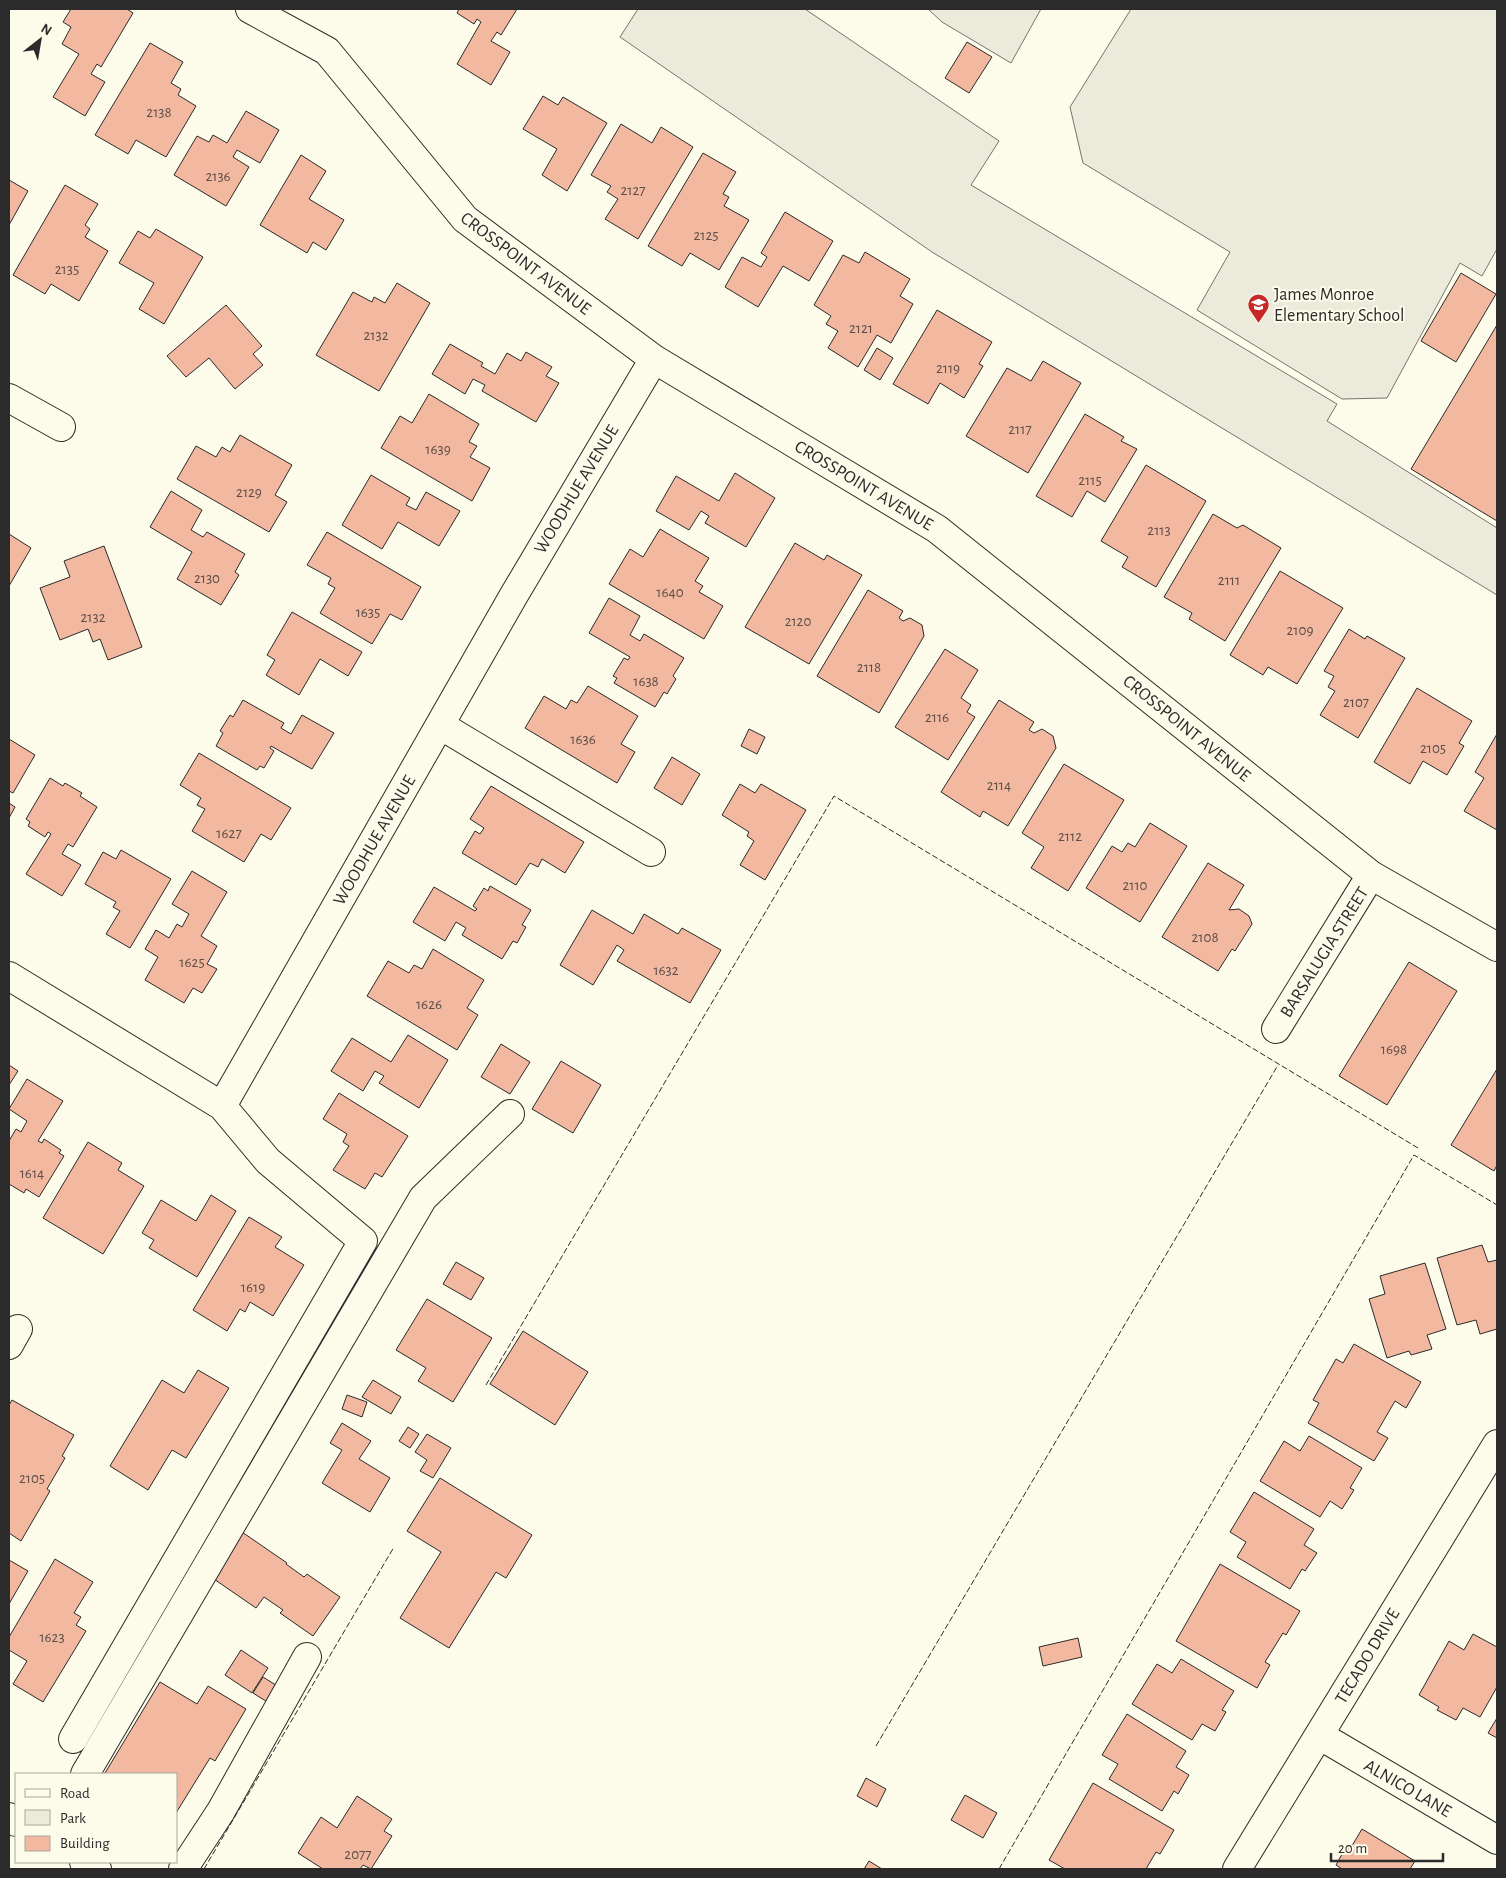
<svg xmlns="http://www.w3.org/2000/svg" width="1506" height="1878" font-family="'Alegreya Sans',sans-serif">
<rect width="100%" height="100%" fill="#fdfbea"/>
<path fill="#ecebdb" stroke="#74746e" d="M928 9H1041L1011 63 942 22Z
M1131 9H1497V249L1482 276 1460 263 1387 398 1342 399 1197 310 1230 252 1083 163 1070 107Z"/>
<path fill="#eceadb" stroke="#74746e" d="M638 9H805L999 141 971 185 1337 404 1327 421 1497 528V595L932 252 620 37Z"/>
<path fill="#f2b8a0" stroke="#2b2b2b" d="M71 9H127L133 13 101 67 97 64 91 74 105 82 85 116 53 97 79 54 62 44 71 27 63 22Z
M459 9H517L501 35 497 32 491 41 510 52 491 85 457 64 481 22 477 19 474 24 457 13Z
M967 42 992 57 969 93 945 78Z
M150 43 183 62 171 83 181 89 178 95 196 106 166 157 136 140 128 154 95 135Z
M543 96 558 105 563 97 607 123 567 191 542 175 557 149 523 129Z
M246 111 279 130 260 163 237 150 233 157 249 167 226 206 174 175 197 136 209 142 213 135 227 143Z
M621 124 652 143 661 127 693 147 638 239 605 219 618 199 607 192 611 186 591 175Z
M703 153 736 172 723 194 729 197 724 206 749 220 719 270 690 253 682 266 648 246Z
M301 155 326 171 309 199 344 220 326 250 313 242 307 253 260 225Z
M9 180 28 191 9 225Z
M65 185 98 204 85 225 90 229 85 237 108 251 79 301 51 284 45 294 13 275Z
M785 212 833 241 809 281 783 266 758 307 725 287 742 257 761 267 767 257 761 253Z
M156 229 203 257 164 324 139 309 154 283 119 263 138 231 150 238Z
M865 252 910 279 900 296 913 304 891 343 877 335 858 367 828 348 838 331 826 324 831 316 814 305 843 255 859 263Z
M1461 273 1496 294 1456 362 1421 341Z
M397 283 430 303 379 391 316 355 353 292 372 302 374 297 385 303Z
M226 305 262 346 253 354 263 365 235 389 209 358 186 377 167 356Z
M937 310 992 342 979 364 983 366 964 398 940 383 928 404 893 384Z
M1497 325V521L1411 469Z
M450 344 483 363 481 366 495 374 507 353 521 361 526 352 552 367 546 376 559 383 536 422 482 391 485 385 473 379 465 394 432 374Z
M877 348 893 358 880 380 864 370Z
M1043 361 1081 383 1028 473 966 436 1007 368 1031 381Z
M429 394 479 424 469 442 477 446 470 457 490 468 472 501 381 448 400 416 412 423Z
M1085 414 1124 437 1121 441 1137 449 1105 502 1087 491 1072 517 1036 496Z
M240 435 292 465 275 495 287 502 269 532 177 479 196 446 216 457 222 447 230 452Z
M1146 465 1206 501 1156 587 1122 567 1128 557 1101 541Z
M735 473 775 498 746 547 705 523 709 516 701 511 689 530 656 511 676 476 719 501Z
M371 475 410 498 406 505 416 510 426 492 460 511 439 546 398 522 382 549 342 525Z
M171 491 202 510 191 530 203 537 207 532 245 554 235 572 239 575 221 605 177 579 192 552 150 527Z
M1213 514 1237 528 1243 525 1281 548 1225 641 1189 619 1192 613 1164 597Z
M660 529 709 558 695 581 703 586 699 592 723 606 704 639 609 584 630 549 643 557Z
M327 532 421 587 402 620 390 614 372 644 320 613 335 588 328 584 331 578 307 565Z
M9 534 31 548 9 586Z
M795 543 824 560 827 555 862 575 809 664 745 627Z
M104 546 142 647 108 660 100 639 93 642 88 629 60 640 40 588 70 577 64 561Z
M1280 571 1343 608 1297 684 1268 667 1263 675 1230 655Z
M868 590 903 611 899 618 903 621 910 618 922 625 924 636 879 713 817 676Z
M609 598 640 616 630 635 640 641 644 634 684 658 673 676 676 679 667 694 664 692 655 707 614 683 617 678 613 676 624 658 628 660 630 657 589 633Z
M292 612 362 652 348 676 320 659 299 695 266 675 275 660 267 655Z
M1349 629 1365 639 1367 636 1405 658 1358 738 1320 715 1335 691 1328 687 1334 676 1324 671Z
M945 649 978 670 961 698 971 705 967 712 975 717 948 760 895 727Z
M588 686 638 716 621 744 635 752 617 783 525 728 544 696 566 709 571 700 577 703Z
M1417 688 1472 721 1459 743 1464 746 1447 775 1423 761 1410 784 1374 762Z
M243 700 284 723 281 728 291 734 302 715 334 733 312 769 271 746 270 748 274 751 264 768 260 766 257 770 216 746 223 733 220 731 230 715 233 717Z
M999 700 1034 722 1029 730 1034 733 1042 729 1053 736 1056 748 1008 826 983 811 980 817 941 792Z
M749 729 765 737 757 754 741 746Z
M1497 734V830L1464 811 1484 778 1475 772Z
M9 739 35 755 13 793 9 791Z
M199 753 291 808 271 840 261 834 244 862 192 831 205 809 197 805 201 798 180 785Z
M672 757 700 774 682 805 654 788Z
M1064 764 1124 800 1068 891 1031 868 1044 847 1022 833Z
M50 778 63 786 65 783 82 793 80 796 97 807 73 847 68 844 62 854 81 865 62 896 26 874 51 834 48 832 45 837 28 826 30 822 26 819Z
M740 784 755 793 761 784 806 810 765 880 740 865 754 841 747 836 749 832 722 815Z
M491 786 584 842 565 873 542 859 538 867 530 863 516 885 462 853 475 831 480 834 484 828 470 819Z
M9 803 15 807 9 818Z
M1150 823 1187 846 1140 922 1086 888 1112 846 1122 852 1128 843 1135 847Z
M121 850 171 879 130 948 106 934 120 911 113 907 116 902 85 884 103 852 116 859Z
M1208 863 1244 885 1229 910 1239 909 1249 916 1252 924 1235 951 1232 949 1218 971 1162 937Z
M192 871 227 892 201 936 217 946 207 964 217 969 202 993 193 988 184 1003 145 980 158 957 145 949 156 930 169 938 177 924 182 927 189 914 172 904Z
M490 886 531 910 522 925 526 927 517 943 513 941 502 959 462 935 466 928 456 922 445 941 413 922 434 887 475 911 477 909 473 906 484 888 488 891Z
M592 910 633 934 644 914 678 934 682 928 721 950 690 1003 617 961 624 950 617 945 593 985 560 965Z
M433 949 484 980 467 1008 478 1015 457 1050 367 996 388 961 409 973 414 965 422 969Z
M1409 962 1457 991 1387 1105 1339 1076Z
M408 1035 448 1060 419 1108 379 1083 384 1076 375 1071 363 1091 331 1071 352 1038 391 1062Z
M501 1044 530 1062 510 1094 481 1077Z
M561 1061 601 1085 573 1133 532 1109Z
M9 1065 18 1071 9 1085Z
M1497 1069V1165L1494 1171 1451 1145Z
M27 1079 63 1101 38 1141 42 1143 44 1139 61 1150 59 1153 64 1156 39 1197 26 1189 24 1193 9 1184V1141L16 1129 21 1132 27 1121 9 1109Z
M339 1093 408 1136 382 1177 375 1173 365 1189 333 1170 349 1146 343 1142 347 1134 323 1119Z
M88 1142 122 1163 118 1170 144 1186 103 1254 43 1218Z
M211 1195 236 1211 197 1277 149 1248 154 1240 142 1233 161 1200 196 1221Z
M249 1217 282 1237 275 1247 304 1265 273 1316 250 1302 245 1312 240 1309 227 1331 193 1310Z
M1482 1245 1488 1262 1497 1260V1329L1480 1334 1476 1320 1457 1325 1437 1258Z
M456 1262 484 1278 471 1300 443 1284Z
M1425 1263 1446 1329 1427 1335 1432 1349 1411 1355 1409 1351 1387 1358 1369 1299 1385 1294 1380 1276Z
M427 1299 492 1338 453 1402 418 1381 426 1368 396 1350Z
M523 1331 588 1372 555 1425 490 1384Z
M1354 1344 1421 1382 1406 1408 1395 1401 1377 1432 1388 1438 1374 1461 1308 1423 1319 1403 1313 1400 1336 1359 1343 1363Z
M198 1370 229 1388 186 1458 172 1450 148 1490 110 1466 162 1380 184 1393Z
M373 1380 401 1397 391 1414 362 1397Z
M347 1395 367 1402 362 1417 342 1409Z
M12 1400 74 1435 62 1456 65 1458 47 1489 50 1491 21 1541 9 1533V1405Z
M342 1423 371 1441 359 1459 390 1478 370 1512 322 1483 342 1450 330 1443Z
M408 1427 419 1434 410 1448 399 1441Z
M427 1434 451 1448 433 1478 420 1471 427 1460 415 1452Z
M1309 1436 1362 1468 1350 1488 1354 1490 1342 1509 1330 1501 1320 1517 1260 1481 1284 1441 1300 1451Z
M440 1478 532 1535 506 1578 496 1572 449 1648 400 1618 441 1552 407 1531Z
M1254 1492 1314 1529 1304 1545 1317 1553 1305 1571 1302 1569 1290 1589 1237 1557 1246 1542 1230 1532Z
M242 1532 287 1563 286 1564 304 1577 307 1574 340 1597 313 1636 280 1613 283 1610 264 1597 256 1608 211 1577Z
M55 1559 93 1582 74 1613 81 1617 76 1625 86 1631 43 1702 13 1684 27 1661 9 1650V1637Z
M9 1560 28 1571 9 1604Z
M1220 1564 1300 1611 1286 1635 1283 1633 1265 1662 1270 1665 1257 1688 1176 1641Z
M1473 1634 1497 1647V1687L1480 1717 1463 1708 1456 1720 1437 1710 1439 1707 1419 1695 1449 1641 1464 1650Z
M1078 1638 1082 1657 1043 1666 1039 1647Z
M241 1650 268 1668 252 1693 225 1675Z
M1181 1659 1234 1691 1222 1710 1226 1712 1215 1731 1202 1724 1192 1740 1132 1704 1157 1664 1172 1673Z
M263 1677 279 1687 269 1703 253 1693Z
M160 1682 197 1704 208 1686 246 1709 215 1761 210 1758 176 1813V1774H108L105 1773Z
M1127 1714 1186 1751 1176 1767 1189 1775 1178 1794 1174 1791 1162 1811 1109 1779 1118 1764 1102 1755Z
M1497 1718V1738L1488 1733Z
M866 1778 886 1789 877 1807 857 1796Z
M1093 1783 1174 1830 1160 1854 1156 1852 1146 1869H1065L1049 1860Z
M965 1795 997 1813 983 1838 951 1820Z
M357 1796 392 1819 384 1831 392 1836 371 1869 363 1865 360 1869H323L298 1853 321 1817 337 1828Z
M1362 1829 1415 1861 1410 1869H1342L1336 1865 1346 1847 1350 1849Z
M869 1861 882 1869H864Z"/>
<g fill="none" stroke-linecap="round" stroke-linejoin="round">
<defs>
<path id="minor" d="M250 9 327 51 465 219 654 359 937 529 1371 875 1497 947
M9 398 61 427
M440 725 651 852
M9 976 222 1106 514 595 654 359
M1276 1029 1371 875
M9 1345 18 1329
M1319 1735 1497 1840
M73 1739 363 1241 268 1161 222 1106
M85 1774 423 1198 510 1114
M183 1869 221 1811 307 1657
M1237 1869 1497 1444"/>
<path id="major" d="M9 1817 16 1822
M84 1862 97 1869"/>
</defs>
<use href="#minor" stroke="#2b2b2b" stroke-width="30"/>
<use href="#major" stroke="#2b2b2b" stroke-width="30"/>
<use href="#minor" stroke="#fdfbea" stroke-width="28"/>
<use href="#major" stroke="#fdfbea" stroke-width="28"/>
<path stroke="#2b2b2b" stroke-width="1" stroke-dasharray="6 2.5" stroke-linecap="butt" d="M486 1385 834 796 1418 1148
M876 1746 1278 1065
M204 1869 394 1547
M999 1869 1414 1155 1497 1205"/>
</g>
<defs>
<symbol id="school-pin" viewBox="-11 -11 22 30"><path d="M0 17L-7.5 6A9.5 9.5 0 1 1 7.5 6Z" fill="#c62828" stroke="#fdfbea"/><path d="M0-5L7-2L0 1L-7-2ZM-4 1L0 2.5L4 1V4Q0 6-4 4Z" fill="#fff"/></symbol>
</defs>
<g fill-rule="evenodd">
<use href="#school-pin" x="1246" y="292" width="25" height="34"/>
</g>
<g text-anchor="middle" stroke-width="4" stroke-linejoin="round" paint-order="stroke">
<g font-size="15" fill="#5d4e48">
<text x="159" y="117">2138</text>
<text x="218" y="181">2136</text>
<text x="633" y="195">2127</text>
<text x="706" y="240">2125</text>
<text x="67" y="274">2135</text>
<text x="861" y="333">2121</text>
<text x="376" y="340">2132</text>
<text x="948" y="373">2119</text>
<text x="1020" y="434">2117</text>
<text x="438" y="454">1639</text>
<text x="1090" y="485">2115</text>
<text x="249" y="497">2129</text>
<text x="1159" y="535">2113</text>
<text x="207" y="583">2130</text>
<text x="1229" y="585">2111</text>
<text x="670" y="597">1640</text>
<text x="368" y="617">1635</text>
<text x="93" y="622">2132</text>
<text x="798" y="626">2120</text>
<text x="1300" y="635">2109</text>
<text x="869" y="672">2118</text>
<text x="646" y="686">1638</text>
<text x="1356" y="707">2107</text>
<text x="937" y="722">2116</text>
<text x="583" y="744">1636</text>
<text x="1433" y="753">2105</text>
<text x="999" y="790">2114</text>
<text x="229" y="838">1627</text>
<text x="1070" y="841">2112</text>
<text x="1135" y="890">2110</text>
<text x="1205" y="942">2108</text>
<text x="192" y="967">1625</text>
<text x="666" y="975">1632</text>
<text x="429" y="1009">1626</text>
<text x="1394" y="1054">1698</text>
<text x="32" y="1178">1614</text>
<text x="253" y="1292">1619</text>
<text x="32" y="1483">2105</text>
<text x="52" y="1642">1623</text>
<text x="358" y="1859">2077</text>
</g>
<g font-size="18" fill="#2b2b2b" stroke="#fdfbea">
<text transform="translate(526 263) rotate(37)" y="6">CROSSPOINT AVENUE</text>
<text transform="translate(864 485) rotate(31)" y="6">CROSSPOINT AVENUE</text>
<text transform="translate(576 489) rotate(-59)" y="6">WOODHUE AVENUE</text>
<text transform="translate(1187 728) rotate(39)" y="6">CROSSPOINT AVENUE</text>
<text transform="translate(374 840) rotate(-60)" y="6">WOODHUE AVENUE</text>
<text transform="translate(1324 952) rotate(-58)" y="6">BARSALUGIA STREET</text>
<text transform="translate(1367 1656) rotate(-59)" y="6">TECADO DRIVE</text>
<text transform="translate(1408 1788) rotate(30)" y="6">ALNICO LANE</text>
</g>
<g font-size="18" fill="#2b2b2b" stroke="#fdfbea" text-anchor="start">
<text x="1274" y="300">James Monroe<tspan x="1274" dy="21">Elementary School</tspan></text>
</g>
</g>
<rect width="1506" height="1878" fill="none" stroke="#2b2b2b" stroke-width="20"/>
<rect x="15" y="1773" width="162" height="90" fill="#fdfbea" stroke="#a9a89e"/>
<rect x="25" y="1789" width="25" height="8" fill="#fdfbea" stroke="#a9a89e"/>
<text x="60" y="1798" font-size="15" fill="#2b2b2b">Road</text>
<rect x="25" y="1810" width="25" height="15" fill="#ecebdb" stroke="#a9a89e"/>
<text x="60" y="1823" font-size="15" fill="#2b2b2b">Park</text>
<rect x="25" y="1836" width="25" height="15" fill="#f2b8a0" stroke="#a9a89e"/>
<text x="60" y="1848" font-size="15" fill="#2b2b2b">Building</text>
<g transform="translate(40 40) rotate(31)" stroke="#fdfbea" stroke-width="4" paint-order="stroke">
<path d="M0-4L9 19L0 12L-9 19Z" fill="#2b2b2b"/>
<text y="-8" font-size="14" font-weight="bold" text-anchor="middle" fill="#2b2b2b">N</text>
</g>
<path d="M1331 1853v8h112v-8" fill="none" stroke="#2b2b2b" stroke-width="2.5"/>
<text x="1338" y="1853" font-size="15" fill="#2b2b2b" stroke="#fdfbea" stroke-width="4" paint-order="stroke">20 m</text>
</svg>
